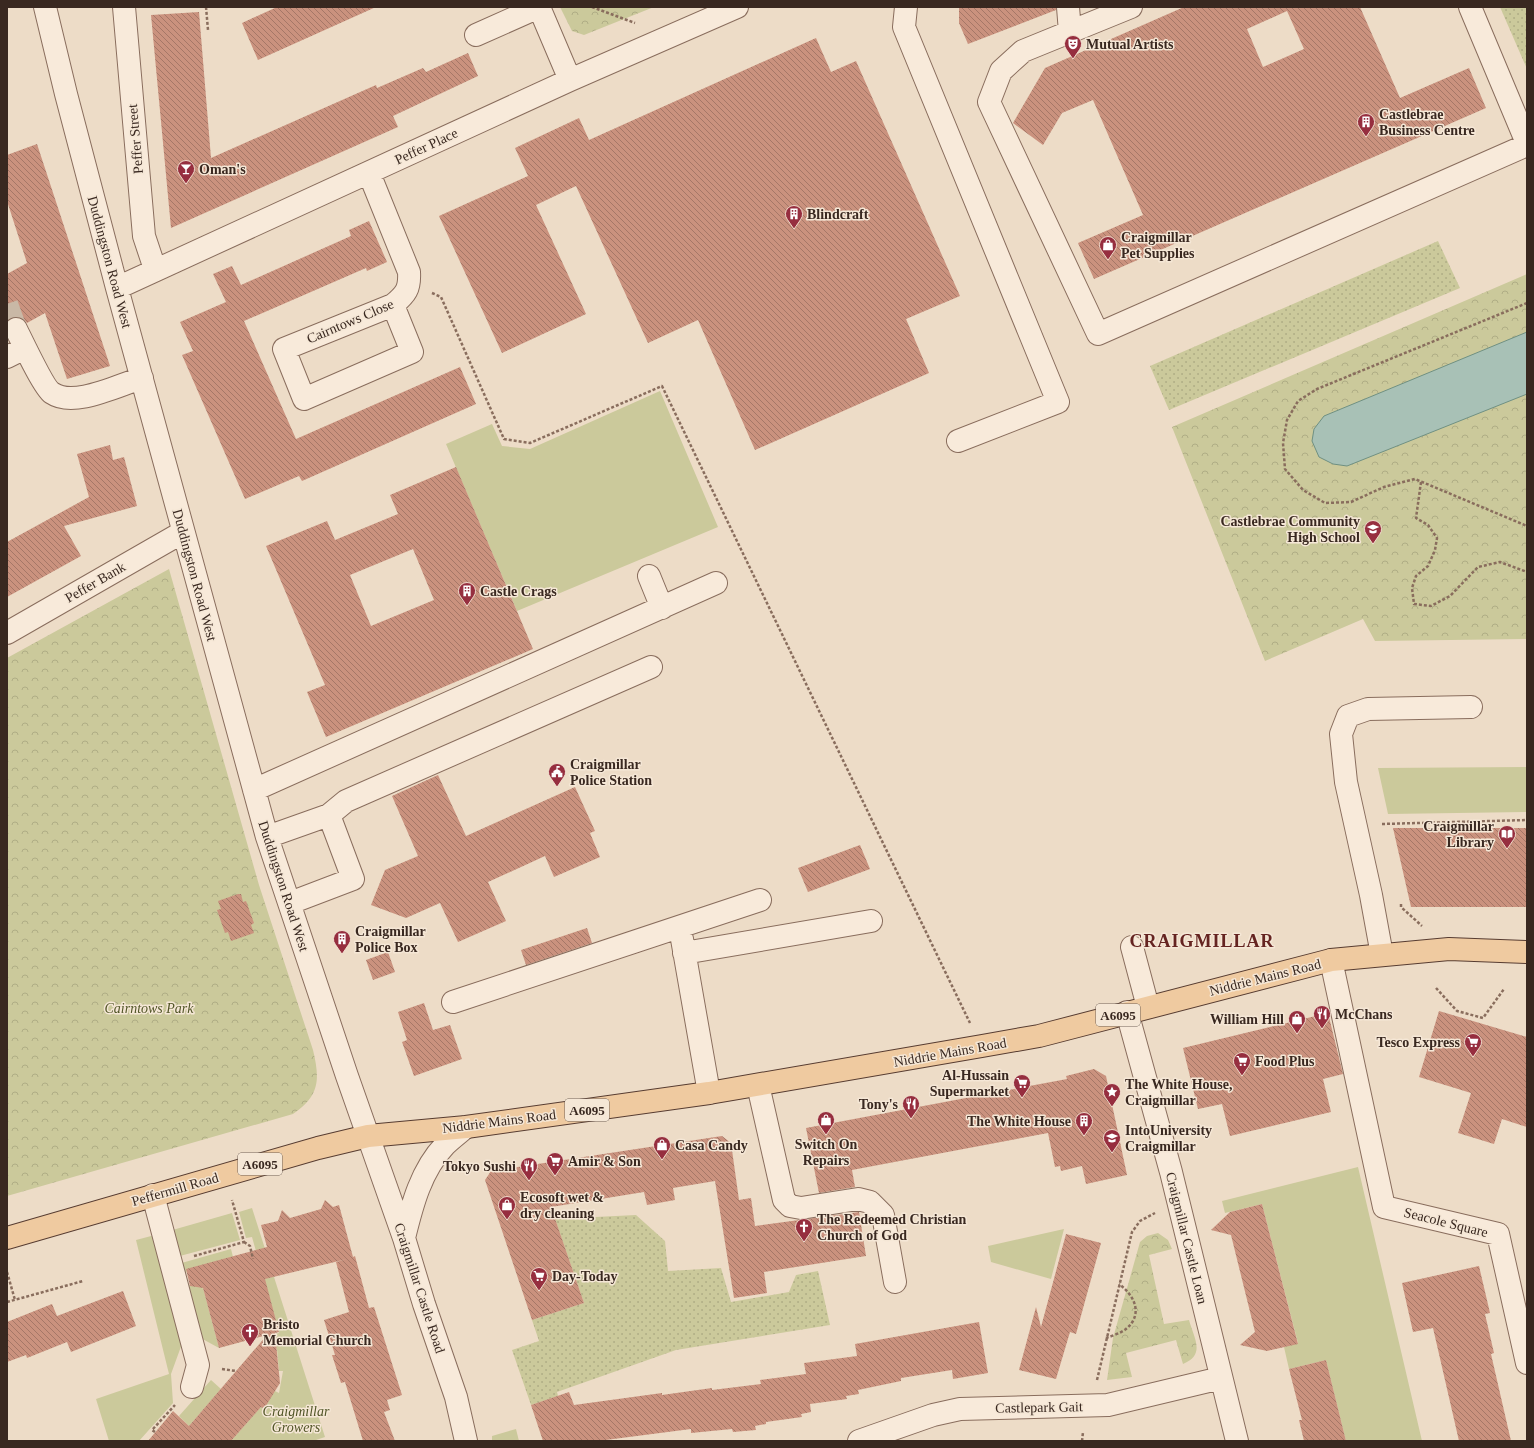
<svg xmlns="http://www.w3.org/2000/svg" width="1534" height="1448" font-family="'Times New Roman',serif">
<defs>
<pattern id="grass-dots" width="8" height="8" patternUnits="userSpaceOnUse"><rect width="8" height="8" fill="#cbc99b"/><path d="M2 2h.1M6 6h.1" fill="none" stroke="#afad85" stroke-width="1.8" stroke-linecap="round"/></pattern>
<pattern id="forest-crowns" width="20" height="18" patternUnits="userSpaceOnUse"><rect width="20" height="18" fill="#cbc99b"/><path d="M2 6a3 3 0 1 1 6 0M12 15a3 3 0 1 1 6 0" fill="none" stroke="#afad85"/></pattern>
<pattern id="building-back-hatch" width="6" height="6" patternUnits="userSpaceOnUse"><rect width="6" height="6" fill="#ca927e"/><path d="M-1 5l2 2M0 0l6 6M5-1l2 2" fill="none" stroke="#a57767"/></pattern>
</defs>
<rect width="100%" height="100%" fill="#eddcc7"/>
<path fill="url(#grass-dots)" d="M1500 7H1527V69Z
M1438 241 1460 288 1169 410 1150 366Z
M636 1215 665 1241 668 1271 721 1268 731 1302 789 1292 796 1275 818 1271 830 1325 676 1350 557 1392 558 1396 531 1405 512 1350 539 1341 532 1320 584 1303 555 1219Z"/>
<path fill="url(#forest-crowns)" d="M560 7H654L584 35 572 31Z
M1527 274V639L1375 641 1363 619 1265 661 1172 427Z
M169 569 259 885 313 1050C320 1079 320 1096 293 1114L7 1196V658Z
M1158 1233 1168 1240 1172 1249 1149 1255 1164 1324 1189 1320C1194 1338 1206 1355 1183 1364L1176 1340 1126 1353 1132 1377 1107 1380 1113 1338 1140 1242 1147 1236Z"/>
<path fill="#cbc99b" d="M660 391 718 527 517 611 446 444 492 424 502 446 530 449Z
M1527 767V812L1388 814 1378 768Z
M1358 1167 1422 1441H1346L1326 1360 1289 1369 1284 1347 1298 1343 1262 1204 1225 1213 1222 1201Z
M252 1208 325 1437 313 1441H231L275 1391 279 1393 283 1371H279L277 1349 268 1336 279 1333 252 1237 246 1238 239 1212Z
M232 1213 240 1240 176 1257 169 1231Z
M1064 1229 1051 1279 991 1262 988 1246Z
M155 1235 183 1341 171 1374 173 1403 139 1441H109L96 1399 169 1374 136 1240Z
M231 1249 233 1257 187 1270 185 1276 189 1285 202 1284 219 1348 197 1336 178 1264Z
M211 1380 221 1389 189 1426 179 1416Z
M516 1429 519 1441H492V1436Z"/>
<path fill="#a8c1b6" stroke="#6f9082" d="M1527 332V394L1347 466 1333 464 1319 457 1312 441 1314 429 1324 416Z"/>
<path fill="url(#building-back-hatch)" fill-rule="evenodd" d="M277 7H376L258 60 242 23Z
M959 7H1056V10L968 44 959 23Z
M1184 7H1360L1400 98 1469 68 1486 108 1094 279 1078 243 1143 215 1093 100 1062 113 1043 145 1013 123 1045 68ZM1287 11 1304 49 1263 67 1247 29Z
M199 12 211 158 376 85 377 88 423 68 426 72 468 53 478 76 393 116 398 127 171 228 151 15Z
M816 38 831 72 856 61 960 296 906 319 929 373 755 450 698 320 648 343 576 186 536 205 586 314 502 353 439 216 528 176 515 148 579 118 589 140Z
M37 144 110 366 67 379 45 313 27 323 23 318 17 317 11 318 7 321V274L27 263 7 201V155Z
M369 221 387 262 367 271 366 268 244 321 296 439 460 367 476 404 302 481 299 476 245 499 182 355 193 351 180 322 226 302 213 274 232 266 241 285 351 236 349 230Z
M110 445 113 460 124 457 137 506 64 526 81 556 7 597V542L89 497 77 454Z
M456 467 533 649 326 737 307 692 325 685 266 546 327 521 335 540 398 514 390 495ZM413 549 434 600 371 626 350 575Z
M438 775 466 836 575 787 595 831 590 833 600 857 554 877 545 856 488 882 506 921 458 942 440 903 406 918 371 905 385 870 418 856 392 796Z
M1393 828H1527V907H1411Z
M860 845 870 869 808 892 798 868Z
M238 894H241L243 902 246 901 254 923 251 925 254 933 231 941 228 932 225 933 217 910 221 909 218 901Z
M587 928 592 943 526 965 521 950Z
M388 952 395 972 373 980 366 960Z
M424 1003 433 1030 450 1025 462 1059 414 1076 402 1042 407 1040 398 1012Z
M1439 1011 1527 1037V1127L1502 1119 1494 1144 1458 1133 1471 1093 1419 1077Z
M1328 1013 1343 1074 1323 1079 1331 1112 1230 1136 1222 1104 1198 1109 1183 1048Z
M1094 1069 1106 1076 1127 1175 1086 1184 1082 1166 1061 1171 1060 1166 1055 1167 1048 1133 852 1170 855 1187 819 1193 806 1128 1067 1079 1066 1076Z
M722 1136 731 1143 739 1200 751 1198 755 1226 859 1212 866 1256 764 1272 767 1293 734 1298 715 1181 673 1188 675 1200 647 1205 644 1192 551 1207 584 1303 532 1320 485 1180 491 1171Z
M325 1200 333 1207 339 1205 353 1257 355 1256 369 1308 374 1307 402 1395 387 1400 390 1410 384 1412 395 1441H363L345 1382 341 1383 332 1355H335L324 1320 349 1312 336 1262 347 1259 265 1279 279 1332 275 1333 280 1383 264 1409 261 1407 231 1441H148L173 1411 189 1426 267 1335 219 1348 203 1288 190 1286 186 1269 267 1247 261 1225 278 1221 282 1210 290 1218 321 1209Z
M1262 1204 1298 1344 1267 1351 1240 1345 1255 1332 1231 1235 1211 1230 1230 1212Z
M1066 1234 1101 1243 1076 1334 1070 1332 1056 1379 1019 1370 1036 1307 1041 1327Z
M1479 1266 1490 1313 1485 1314 1494 1353 1491 1354 1511 1441H1459L1433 1328 1413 1332 1402 1283Z
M123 1291 136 1326 71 1352 67 1342 27 1358 26 1355 7 1362V1322L52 1304 57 1316Z
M979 1322 988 1373 953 1379 952 1370 901 1378V1381L858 1390 859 1394 846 1396 847 1399 810 1404 811 1412 801 1414 802 1417 766 1422V1424L755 1426 756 1430 733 1432 732 1429 691 1433V1429L598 1441H543L531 1405 569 1392 574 1405 662 1393V1395L712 1388V1390L761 1384 760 1380 806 1374 804 1363 857 1356 855 1344Z
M1326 1360 1346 1441H1304L1299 1420H1302L1289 1369Z"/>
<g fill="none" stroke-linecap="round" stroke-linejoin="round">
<path stroke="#c9b8a6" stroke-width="22" stroke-dasharray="22 11" stroke-linecap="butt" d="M7 304 16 329"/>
<defs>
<path id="minor" d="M45 7 66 94 117 288 267 837 347 1076 404 1238 424 1304 456 1397 466 1441
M124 7 144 236 155 269
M539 7 570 80
M906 7 904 27 1058 402 958 441
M1068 7 1070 32
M1131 7 1023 51 1001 71 989 102 1098 334 1527 145
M1470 7 1527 143
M476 35 539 7
M369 173 409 272C410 289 406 294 393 305L284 349 304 399 412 352 393 305
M117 288 570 80 737 7
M16 329C21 339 44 388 52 393 74 408 118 385 142 378
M7 357 25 348
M649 576 662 608
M7 633 183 532
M254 790 716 583
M329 815 346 801 651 667
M267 837 329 815 353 879 290 903
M682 939 709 1093
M1132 947 1148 1007
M684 953 871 921
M1382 955 1371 895 1346 782 1341 734 1348 716 1368 709 1471 707
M1331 960 1384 1207 1498 1234 1527 1363
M453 1002 760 900
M1127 1012 1171 1172 1237 1441
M758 1085 784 1200 790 1206 801 1208 858 1199 870 1202 883 1215 895 1282
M153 1195 198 1365 192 1387
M404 1238C412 1205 421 1170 445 1145 451 1139 459 1133 466 1127
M859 1441 933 1415 960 1409 1108 1405 1221 1378"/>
<path id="major" d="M7 1238 318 1148 368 1136 466 1127 709 1093 982 1046 1039 1036 1331 960 1449 949 1527 952"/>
</defs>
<use href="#minor" stroke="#896d5d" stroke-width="24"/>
<use href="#major" stroke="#573c31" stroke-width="24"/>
<path stroke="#896d5d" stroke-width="2.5" stroke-dasharray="3 2" stroke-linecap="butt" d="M206 7 208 30
M592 7 635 23
M432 293 441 297 504 439 530 443 662 386 970 1023
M1527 303 1317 389 1298 401 1287 420 1283 443 1285 469 1303 490 1325 503 1351 502 1384 487 1415 479 1527 526
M1421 482 1416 518 1428 525 1437 538 1435 550 1428 566 1416 576 1412 588 1414 604 1431 606 1450 596 1478 567 1500 562 1527 572
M1382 824 1527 820
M1401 904V907L1422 926
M1436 988 1457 1011 1483 1018 1504 989
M244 1242 250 1246 253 1259
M194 1256 244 1242 232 1200
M7 1272 15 1300
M7 1302 83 1281
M1106 1338C1112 1336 1121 1333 1126 1329 1144 1314 1134 1295 1119 1284
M222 1369 236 1371
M1097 1380 1132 1232 1140 1221 1155 1213
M155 1432 152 1430 175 1405
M1082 1441 1083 1432"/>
<use href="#minor" stroke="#f8eada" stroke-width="22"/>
<use href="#major" stroke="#efcaa0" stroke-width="22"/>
</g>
<defs>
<symbol id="theatre-pin" viewBox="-11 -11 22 30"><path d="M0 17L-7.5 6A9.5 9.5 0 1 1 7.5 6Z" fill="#962e3f" stroke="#f5e7d6"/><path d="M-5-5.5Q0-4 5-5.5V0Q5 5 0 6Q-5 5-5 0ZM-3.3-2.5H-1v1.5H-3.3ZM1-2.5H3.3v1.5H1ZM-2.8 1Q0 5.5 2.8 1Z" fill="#fff"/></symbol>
<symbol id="building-pin" viewBox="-11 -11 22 30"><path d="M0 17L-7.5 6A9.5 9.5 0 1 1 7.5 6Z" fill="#962e3f" stroke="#f5e7d6"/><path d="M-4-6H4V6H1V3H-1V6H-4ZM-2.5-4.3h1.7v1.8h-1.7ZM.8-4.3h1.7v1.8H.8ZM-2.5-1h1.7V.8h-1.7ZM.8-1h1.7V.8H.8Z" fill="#fff"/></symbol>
<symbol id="bar-pin" viewBox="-11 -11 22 30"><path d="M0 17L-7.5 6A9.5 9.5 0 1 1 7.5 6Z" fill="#962e3f" stroke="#f5e7d6"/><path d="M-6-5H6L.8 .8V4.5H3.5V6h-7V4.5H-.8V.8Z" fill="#fff"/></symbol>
<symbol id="shop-pin" viewBox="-11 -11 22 30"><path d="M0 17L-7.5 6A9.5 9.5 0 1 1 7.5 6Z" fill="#962e3f" stroke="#f5e7d6"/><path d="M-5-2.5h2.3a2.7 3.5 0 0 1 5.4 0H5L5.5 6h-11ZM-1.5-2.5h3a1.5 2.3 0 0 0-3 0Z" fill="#fff"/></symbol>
<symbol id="school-pin" viewBox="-11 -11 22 30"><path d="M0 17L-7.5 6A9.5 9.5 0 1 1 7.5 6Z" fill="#962e3f" stroke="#f5e7d6"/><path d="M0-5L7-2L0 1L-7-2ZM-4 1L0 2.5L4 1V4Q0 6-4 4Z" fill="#fff"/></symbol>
<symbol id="civic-pin" viewBox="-11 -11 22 30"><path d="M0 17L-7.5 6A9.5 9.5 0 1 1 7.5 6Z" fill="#962e3f" stroke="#f5e7d6"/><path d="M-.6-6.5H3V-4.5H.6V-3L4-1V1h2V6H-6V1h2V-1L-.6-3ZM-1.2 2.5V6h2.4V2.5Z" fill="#fff"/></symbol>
<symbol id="library-pin" viewBox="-11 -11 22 30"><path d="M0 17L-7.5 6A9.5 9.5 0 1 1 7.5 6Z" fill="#962e3f" stroke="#f5e7d6"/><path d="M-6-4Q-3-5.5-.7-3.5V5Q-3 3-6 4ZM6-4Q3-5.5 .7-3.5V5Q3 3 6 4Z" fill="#fff"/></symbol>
<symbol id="restaurant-pin" viewBox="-11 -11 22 30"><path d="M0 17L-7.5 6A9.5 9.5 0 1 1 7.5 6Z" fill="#962e3f" stroke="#f5e7d6"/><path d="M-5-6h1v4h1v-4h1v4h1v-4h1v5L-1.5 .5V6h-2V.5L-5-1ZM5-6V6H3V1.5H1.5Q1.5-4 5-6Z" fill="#fff"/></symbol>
<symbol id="supermarket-pin" viewBox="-11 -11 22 30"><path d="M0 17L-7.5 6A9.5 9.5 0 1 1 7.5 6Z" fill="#962e3f" stroke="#f5e7d6"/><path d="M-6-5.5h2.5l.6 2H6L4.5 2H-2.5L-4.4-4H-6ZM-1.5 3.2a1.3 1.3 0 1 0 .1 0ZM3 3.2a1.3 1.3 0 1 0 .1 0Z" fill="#fff"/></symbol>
<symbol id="sight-pin" viewBox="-11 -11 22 30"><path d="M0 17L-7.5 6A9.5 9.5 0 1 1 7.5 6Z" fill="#962e3f" stroke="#f5e7d6"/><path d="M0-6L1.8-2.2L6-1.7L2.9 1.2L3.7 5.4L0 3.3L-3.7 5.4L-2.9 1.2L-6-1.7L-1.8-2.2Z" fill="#fff"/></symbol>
<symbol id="university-pin" viewBox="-11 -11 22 30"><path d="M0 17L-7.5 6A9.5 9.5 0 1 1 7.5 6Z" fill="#962e3f" stroke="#f5e7d6"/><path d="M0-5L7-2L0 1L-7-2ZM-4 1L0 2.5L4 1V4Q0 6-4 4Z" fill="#fff"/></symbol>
<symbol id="church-pin" viewBox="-11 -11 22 30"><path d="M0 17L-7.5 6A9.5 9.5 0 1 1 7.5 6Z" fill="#962e3f" stroke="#f5e7d6"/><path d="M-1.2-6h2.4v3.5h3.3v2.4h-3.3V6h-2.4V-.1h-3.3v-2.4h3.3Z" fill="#fff"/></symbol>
</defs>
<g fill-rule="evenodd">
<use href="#theatre-pin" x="1063" y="34" width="20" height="27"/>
<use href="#building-pin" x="1356" y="112" width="20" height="27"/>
<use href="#bar-pin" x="176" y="159" width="20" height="27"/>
<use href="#building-pin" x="784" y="204" width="20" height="27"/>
<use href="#shop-pin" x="1098" y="235" width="20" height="27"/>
<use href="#school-pin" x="1363" y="519" width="20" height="27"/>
<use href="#building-pin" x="457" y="581" width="20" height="27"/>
<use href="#civic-pin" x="547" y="762" width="20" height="27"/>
<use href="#library-pin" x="1497" y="824" width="20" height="27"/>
<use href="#building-pin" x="332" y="929" width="20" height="27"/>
<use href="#restaurant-pin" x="1312" y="1004" width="20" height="27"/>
<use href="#shop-pin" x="1287" y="1009" width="20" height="27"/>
<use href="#supermarket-pin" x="1463" y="1032" width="20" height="27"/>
<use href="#supermarket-pin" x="1232" y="1051" width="20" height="27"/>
<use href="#supermarket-pin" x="1012" y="1073" width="20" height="27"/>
<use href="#sight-pin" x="1102" y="1082" width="20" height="27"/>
<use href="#restaurant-pin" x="901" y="1094" width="20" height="27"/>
<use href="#shop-pin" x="816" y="1110" width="20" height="27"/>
<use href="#building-pin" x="1074" y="1111" width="20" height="27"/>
<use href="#university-pin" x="1102" y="1128" width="20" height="27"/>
<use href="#shop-pin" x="652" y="1135" width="20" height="27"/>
<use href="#supermarket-pin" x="545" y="1151" width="20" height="27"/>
<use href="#restaurant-pin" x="519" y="1156" width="20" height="27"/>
<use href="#shop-pin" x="497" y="1195" width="20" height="27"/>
<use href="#church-pin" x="794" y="1217" width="20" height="27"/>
<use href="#supermarket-pin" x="529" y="1266" width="20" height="27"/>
<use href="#church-pin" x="240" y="1322" width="20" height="27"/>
</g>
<g text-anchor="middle" stroke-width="3" stroke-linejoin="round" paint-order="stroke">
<g fill="#f5e7d6" stroke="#716157" stroke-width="1">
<rect x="1096" y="1004" width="44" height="22" rx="3"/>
<rect x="565" y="1099" width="44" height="22" rx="3"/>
<rect x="238" y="1153" width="44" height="22" rx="3"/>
</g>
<g font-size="13" font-weight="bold" fill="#392820">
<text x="1118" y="1020">A6095</text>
<text x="587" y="1115">A6095</text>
<text x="260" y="1169">A6095</text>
</g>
<g font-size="14" font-weight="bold" fill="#392820" stroke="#f5e7d6" text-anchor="start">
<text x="1086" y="49">Mutual Artists</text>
<text x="1379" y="119">Castlebrae<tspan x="1379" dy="16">Business Centre</tspan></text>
<text x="199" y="174">Oman's</text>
<text x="807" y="219">Blindcraft</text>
<text x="1121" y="242">Craigmillar<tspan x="1121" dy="16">Pet Supplies</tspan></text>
<text x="1360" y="526" text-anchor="end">Castlebrae Community<tspan x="1360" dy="16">High School</tspan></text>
<text x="480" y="596">Castle Crags</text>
<text x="570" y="769">Craigmillar<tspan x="570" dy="16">Police Station</tspan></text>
<text x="1494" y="831" text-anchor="end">Craigmillar<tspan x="1494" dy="16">Library</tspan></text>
<text x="355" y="936">Craigmillar<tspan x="355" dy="16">Police Box</tspan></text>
<text x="1335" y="1019">McChans</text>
<text x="1284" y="1024" text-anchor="end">William Hill</text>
<text x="1460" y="1047" text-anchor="end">Tesco Express</text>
<text x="1255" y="1066">Food Plus</text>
<text x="1009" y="1080" text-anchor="end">Al-Hussain<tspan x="1009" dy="16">Supermarket</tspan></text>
<text x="1125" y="1089">The White House,<tspan x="1125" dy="16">Craigmillar</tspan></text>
<text x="898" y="1109" text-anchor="end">Tony's</text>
<text x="1071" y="1126" text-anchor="end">The White House</text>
<text x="1125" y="1135">IntoUniversity<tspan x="1125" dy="16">Craigmillar</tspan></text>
<text x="826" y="1149" text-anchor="middle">Switch On<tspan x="826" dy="16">Repairs</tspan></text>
<text x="675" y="1150">Casa Candy</text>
<text x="568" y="1166">Amir &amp; Son</text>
<text x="516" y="1171" text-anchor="end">Tokyo Sushi</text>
<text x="520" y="1202">Ecosoft wet &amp;<tspan x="520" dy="16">dry cleaning</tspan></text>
<text x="817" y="1224">The Redeemed Christian<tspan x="817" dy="16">Church of God</tspan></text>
<text x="552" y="1281">Day-Today</text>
<text x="263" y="1329">Bristo<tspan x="263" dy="16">Memorial Church</tspan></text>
</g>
<g font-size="14" fill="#392820" stroke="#f5e7d6">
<text transform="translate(135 139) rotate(-95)" y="5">Peffer Street</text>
<text transform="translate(426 146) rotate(-25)" y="5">Peffer Place</text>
<text transform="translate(110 262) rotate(75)" y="5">Duddingston Road West</text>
<text transform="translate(350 321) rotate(-23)" y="5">Cairntows Close</text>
<text transform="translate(195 575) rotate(75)" y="5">Duddingston Road West</text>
<text transform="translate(95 582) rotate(-30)" y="5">Peffer Bank</text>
<text transform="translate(284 886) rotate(72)" y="5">Duddingston Road West</text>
<text transform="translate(1265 977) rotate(-14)" y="5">Niddrie Mains Road</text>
<text transform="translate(950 1052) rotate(-10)" y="5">Niddrie Mains Road</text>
<text transform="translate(499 1121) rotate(-7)" y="5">Niddrie Mains Road</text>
<text transform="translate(175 1189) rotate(-16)" y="5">Peffermill Road</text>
<text transform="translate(1446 1222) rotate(14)" y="5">Seacole Square</text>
<text transform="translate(1187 1238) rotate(76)" y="5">Craigmillar Castle Loan</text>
<text transform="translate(420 1288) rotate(72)" y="5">Craigmillar Castle Road</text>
<text transform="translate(1039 1407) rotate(-1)" y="5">Castlepark Gait</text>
</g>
<g font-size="14" font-style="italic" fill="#515527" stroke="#f5e7d6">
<text x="149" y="1013">Cairntows Park</text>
<text x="296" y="1416">Craigmillar<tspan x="296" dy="16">Growers</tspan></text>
</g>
<g font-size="18" font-weight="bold" letter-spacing="1" fill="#652421" stroke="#f5e7d6">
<text x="1202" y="947">CRAIGMILLAR</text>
</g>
</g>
<rect width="1534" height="1448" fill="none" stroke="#392820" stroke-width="16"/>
</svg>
